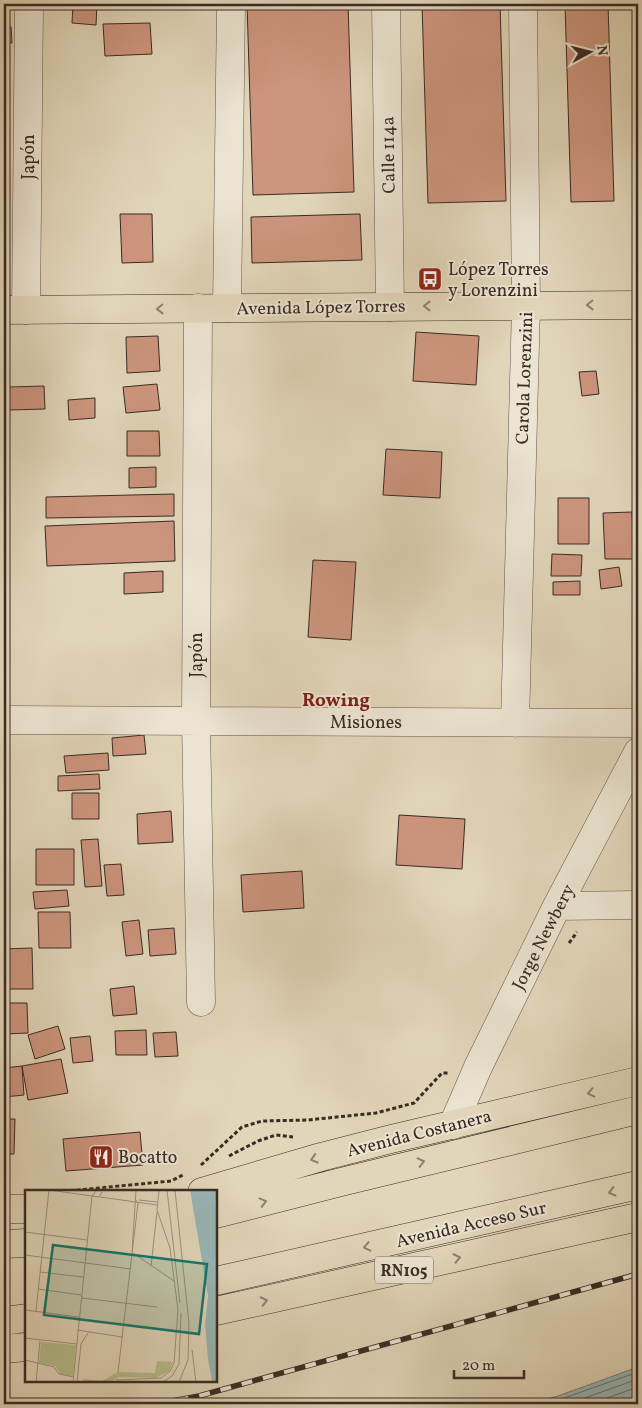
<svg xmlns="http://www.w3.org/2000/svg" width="642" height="1408" font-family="Vollkorn,serif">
<rect width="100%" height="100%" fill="#e2d6ba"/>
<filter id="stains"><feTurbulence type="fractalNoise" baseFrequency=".004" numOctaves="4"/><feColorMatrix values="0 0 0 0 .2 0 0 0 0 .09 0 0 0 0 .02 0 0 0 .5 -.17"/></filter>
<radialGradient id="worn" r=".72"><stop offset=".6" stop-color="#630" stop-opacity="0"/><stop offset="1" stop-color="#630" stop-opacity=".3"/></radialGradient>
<path fill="#98b7b8" stroke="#727f7d" d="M638 1367V1404H528L558 1396Z"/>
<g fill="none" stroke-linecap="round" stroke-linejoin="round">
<path stroke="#68716e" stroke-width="1" d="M547 1404 638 1372
M568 1404 638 1379
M590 1404 638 1387"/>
</g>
<path fill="#cd957e" stroke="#382b24" d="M73 4H97L96 25 72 23Z
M247 4H348L354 192 253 195Z
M422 4H500L506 201 428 203Z
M565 4H608L614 201 571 202Z
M150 23 152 54 105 56 103 24Z
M4 27H11L12 43H4Z
M120 214H152L153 262 122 263Z
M360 214 362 260 252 263 251 217Z
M416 332 479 336 476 385 413 381Z
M158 336 160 371 127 373 126 337Z
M596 371 599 394 582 396 579 372Z
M157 384 160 410 126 413 123 387Z
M44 386 45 409 9 410V387Z
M95 398V418L69 420 68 400Z
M127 431H159L160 456H127Z
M386 449 442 452 440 498 383 495Z
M156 467V487L129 488V468Z
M174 494V516L46 518V497Z
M558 498H589V544H558Z
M632 512 634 559H605L603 513Z
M174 521 175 561 47 566 45 526Z
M552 554 582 555 581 576H551Z
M313 560 356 562 351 640 308 637Z
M619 567 622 586 601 589 599 570Z
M163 571V592L124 594V573Z
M580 581V595H553V582Z
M144 735 146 754 113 756 112 738Z
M108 753 109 770 66 773 64 756Z
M99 774 100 789 58 791V776Z
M72 793H99V819H72Z
M171 811 173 842 138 844 137 814Z
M399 815 465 819 462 869 396 865Z
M98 839 102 886 85 887 81 840Z
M36 849H74V885H36Z
M121 864 124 895 107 896 104 865Z
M302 871 304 908 243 912 241 875Z
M67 890 69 906 35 909 33 892Z
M38 912H70L71 948H39Z
M139 920 143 954 126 956 122 922Z
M174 928 176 954 150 956 148 930Z
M32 948 33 989H4V949Z
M134 986 137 1014 113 1016 110 989Z
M4 1003H27L28 1033 4 1034Z
M58 1026 65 1049 35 1059 28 1035Z
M146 1030 147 1055H116L115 1031Z
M176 1032 178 1056 155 1057 153 1033Z
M90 1036 93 1061 73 1063 70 1038Z
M61 1059 68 1093 28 1100 22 1066Z
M22 1066 24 1095 4 1097V1068Z
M4 1119H15L14 1154H4Z
M140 1132 143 1165 66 1171 63 1139Z"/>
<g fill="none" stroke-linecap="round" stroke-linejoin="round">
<defs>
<path id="minor" d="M386 4 390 307
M198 308 196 721 201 1002
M227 308 231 4
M26 310 29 4
M4 720 638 723
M515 723 526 306 523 4
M557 906 638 905
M453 1125 478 1067 557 906 638 752"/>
<path id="major" d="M4 310 638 305
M202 1192 321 1157 391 1139 638 1081
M4 1209H26
M216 1214 341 1182 638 1110
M4 1244 26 1243"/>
<path id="highway" d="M216 1281 638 1185
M216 1311 638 1217
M4 1321 26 1318
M4 1349 26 1347"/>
</defs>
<use href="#minor" stroke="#62564a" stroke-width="29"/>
<use href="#major" stroke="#382b24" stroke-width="29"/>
<use href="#highway" stroke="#382b24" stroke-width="29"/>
<path stroke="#382b24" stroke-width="3" stroke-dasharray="4 2.5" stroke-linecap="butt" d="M569 943 577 932
M229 1156 258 1141 276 1135 293 1137
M201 1165 242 1127 262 1121 308 1120 376 1113 414 1103 442 1073H448
M57 1192 171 1181 183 1175"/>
<use href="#minor" stroke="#ece4d2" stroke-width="28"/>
<use href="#major" stroke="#e2d6ba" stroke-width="28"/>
<use href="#highway" stroke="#e2d6ba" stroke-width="28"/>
<defs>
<path id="rail" d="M156 1404 199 1396 638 1274"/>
</defs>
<use href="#rail" stroke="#382b24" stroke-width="5.5"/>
<use href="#rail" stroke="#ece4d2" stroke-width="4" stroke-dasharray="11" stroke-linecap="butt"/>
</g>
<defs><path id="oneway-chevron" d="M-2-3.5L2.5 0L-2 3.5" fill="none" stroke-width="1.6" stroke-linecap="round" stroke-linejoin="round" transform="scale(1.25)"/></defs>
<g stroke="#8d806f">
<use href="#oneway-chevron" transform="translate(590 305) rotate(179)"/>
<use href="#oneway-chevron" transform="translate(427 306) rotate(180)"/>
<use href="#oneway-chevron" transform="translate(160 309) rotate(179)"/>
<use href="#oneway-chevron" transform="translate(591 1093) rotate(167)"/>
<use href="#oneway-chevron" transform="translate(314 1159) rotate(164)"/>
<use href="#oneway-chevron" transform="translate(421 1162) rotate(-14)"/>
<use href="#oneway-chevron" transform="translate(612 1192) rotate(166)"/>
<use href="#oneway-chevron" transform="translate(263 1202) rotate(-15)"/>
<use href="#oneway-chevron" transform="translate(367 1247) rotate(167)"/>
<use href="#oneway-chevron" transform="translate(457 1258) rotate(-12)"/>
<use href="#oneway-chevron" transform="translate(264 1301) rotate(-12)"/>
</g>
<defs>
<symbol id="bus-square" viewBox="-11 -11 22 22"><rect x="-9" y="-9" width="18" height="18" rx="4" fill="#8f2418" stroke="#ece4d2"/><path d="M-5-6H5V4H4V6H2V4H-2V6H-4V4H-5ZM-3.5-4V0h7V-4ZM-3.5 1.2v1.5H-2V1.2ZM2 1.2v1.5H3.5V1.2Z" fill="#fff"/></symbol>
<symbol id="restaurant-square" viewBox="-11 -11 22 22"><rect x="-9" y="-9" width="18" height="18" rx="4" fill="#8f2418" stroke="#ece4d2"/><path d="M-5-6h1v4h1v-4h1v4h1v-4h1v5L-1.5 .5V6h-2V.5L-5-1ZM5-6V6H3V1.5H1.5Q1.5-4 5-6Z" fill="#fff"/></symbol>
</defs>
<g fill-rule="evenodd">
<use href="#bus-square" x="416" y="265" width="28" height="28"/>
<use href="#restaurant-square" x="87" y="1143" width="28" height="28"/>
</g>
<g text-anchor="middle" stroke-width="4" stroke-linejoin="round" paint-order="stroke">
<rect fill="#ece4d2" stroke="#6e6258" stroke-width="1" x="375" y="1256.5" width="58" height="27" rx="4"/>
<g font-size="16" font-weight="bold" fill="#382b24">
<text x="404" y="1276">RN105</text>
</g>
<g font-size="18" fill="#382b24" stroke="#ece4d2">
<text transform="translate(388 155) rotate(-91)" y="6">Calle 114a</text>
<text transform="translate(28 157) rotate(-90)" y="6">Japón</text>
<text transform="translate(321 307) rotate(-1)" y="6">Avenida López Torres</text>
<text transform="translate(524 378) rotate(-88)" y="6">Carola Lorenzini</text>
<text transform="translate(196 655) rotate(-90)" y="6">Japón</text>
<text x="366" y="728">Misiones</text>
<text transform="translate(543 937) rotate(-63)" y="6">Jorge Newbery</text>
<text transform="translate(419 1133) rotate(-14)" y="6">Avenida Costanera</text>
<text transform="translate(471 1224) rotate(-13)" y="6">Avenida Acceso Sur</text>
</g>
<g font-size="18" fill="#382b24" stroke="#ece4d2" text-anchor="start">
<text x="448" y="275">López Torres<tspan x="448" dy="21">y Lorenzini</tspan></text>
<text x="118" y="1163">Bocatto</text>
</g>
<g font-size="19" font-weight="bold" fill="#7a1f14" stroke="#ece4d2">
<text x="336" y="706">Rowing</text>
</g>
</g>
<g transform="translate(25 1190)">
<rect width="192" height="192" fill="#e2d6ba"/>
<path d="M16 152 51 155 48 186 36 184 30 176 14 173ZM132 171 148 172 144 181 131 188 94 187 85 192H58V189L77 191 93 182 130 183Z" fill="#b7bd8d"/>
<path d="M165 0H192V192H187L183 169 180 134 183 106Z" fill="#98b7b8"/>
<path fill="none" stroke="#9e927e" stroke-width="1" d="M24 0 74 7 77 2M142 0 155 113M150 0 164 134 163 170 154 192M75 7 132 15M114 10 132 12M0 42 62 50M107 62 111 0M108 63 149 91M0 65 106 79M126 76 132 22M15 82 58 87M13 99 56 105M57 108 132 117M0 120 54 127M11 121 24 0M52 140 97 147M0 148 52 154M167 160 171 192M0 170 29 177 34 184 49 187M93 182 113 13 110 9M91 190 136 188 145 181 149 173 153 120 145 58 132 20 134 0M11 192 15 151M48 192 67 6 72 0M52 192 56 154 63 143M138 192 147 186 154 174 156 123"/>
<path fill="#0f766e" fill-opacity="0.15" stroke="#0f766e" stroke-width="2.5" d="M28 55 182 74 174 144 19 125Z"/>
<rect width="192" height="192" fill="none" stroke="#382b24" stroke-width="2.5"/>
</g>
<rect width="642" height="1408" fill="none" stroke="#e2d6ba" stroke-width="20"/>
<rect x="5" y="5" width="632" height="1398" fill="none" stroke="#382b24" stroke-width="2.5"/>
<rect x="10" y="10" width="622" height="1388" fill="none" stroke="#382b24"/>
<g transform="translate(590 52) rotate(83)" stroke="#ece4d2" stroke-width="4" paint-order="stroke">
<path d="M0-4L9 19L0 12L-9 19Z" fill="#382b24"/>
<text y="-8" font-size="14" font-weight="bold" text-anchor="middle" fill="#382b24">N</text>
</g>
<path d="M454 1370v8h70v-8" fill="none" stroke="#382b24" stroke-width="2.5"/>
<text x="462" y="1370" font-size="15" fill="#382b24" stroke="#ece4d2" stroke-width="4" paint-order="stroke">20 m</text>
<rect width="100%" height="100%" filter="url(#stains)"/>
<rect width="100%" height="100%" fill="url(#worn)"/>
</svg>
